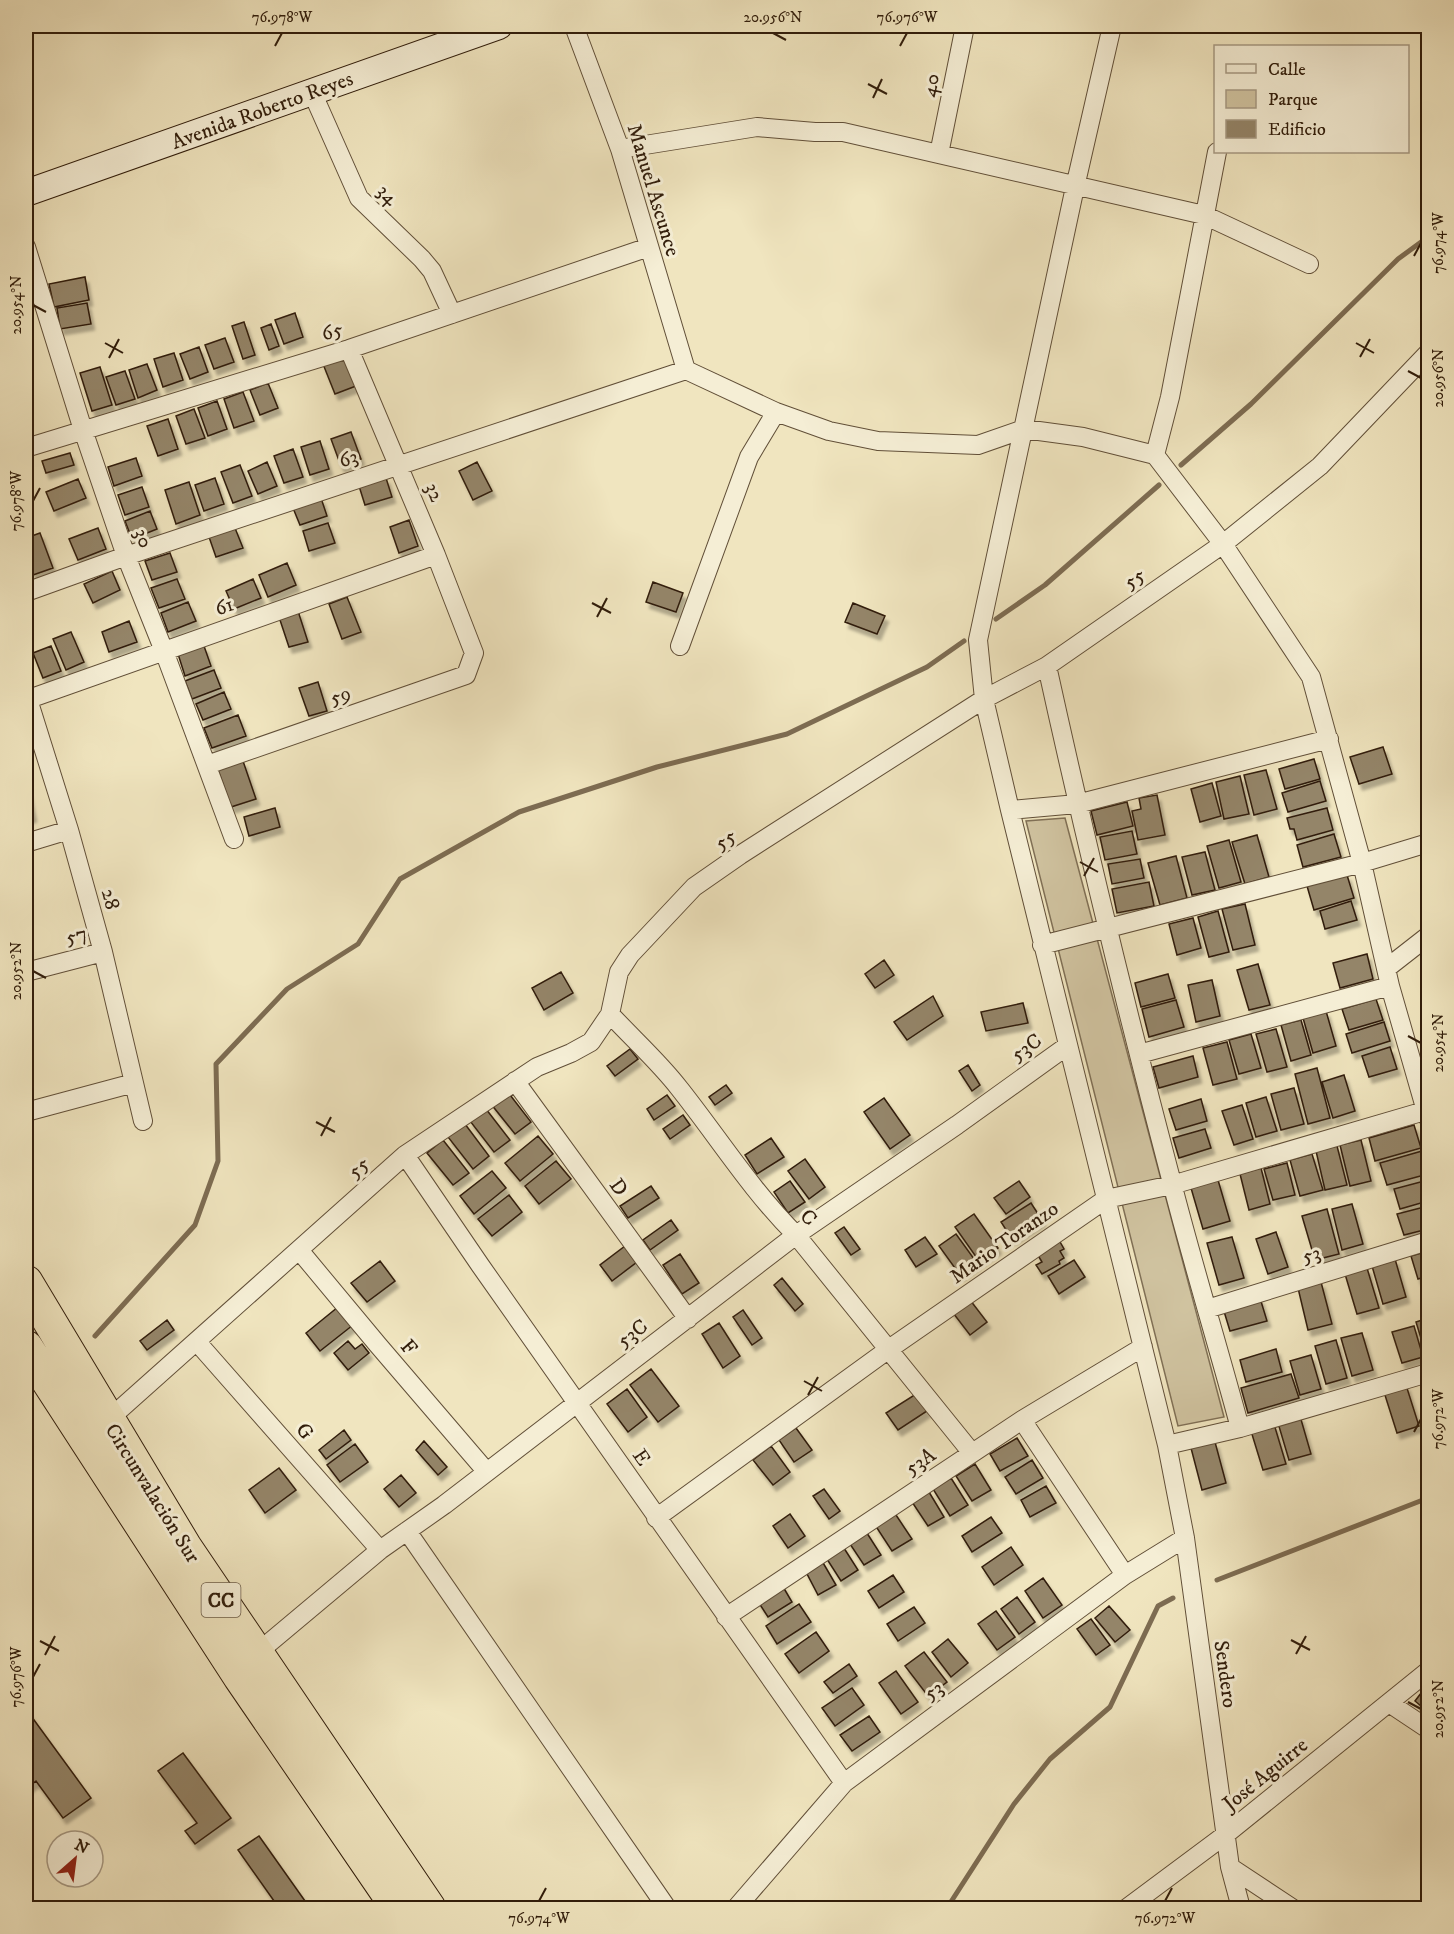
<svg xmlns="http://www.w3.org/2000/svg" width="1454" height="1934" font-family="'IM FELL DW Pica',serif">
<defs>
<filter id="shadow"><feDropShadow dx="3.5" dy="6" stdDeviation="1.5" flood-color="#0004"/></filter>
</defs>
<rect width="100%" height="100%" fill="#f0e5bf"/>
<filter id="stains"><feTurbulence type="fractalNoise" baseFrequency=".00333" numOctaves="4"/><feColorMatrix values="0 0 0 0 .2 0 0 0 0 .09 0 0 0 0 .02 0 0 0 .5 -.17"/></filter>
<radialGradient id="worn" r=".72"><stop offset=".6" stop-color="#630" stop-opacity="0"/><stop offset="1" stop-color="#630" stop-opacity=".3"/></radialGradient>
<path fill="#d0c3a0" stroke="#807056" stroke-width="1.5" d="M1065 818 1224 1417 1178 1426 1026 821Z"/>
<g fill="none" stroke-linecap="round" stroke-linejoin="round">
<path stroke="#7d6c52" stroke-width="5" d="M1181 465 1251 404 1398 259 1428 237
M996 619 1045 585 1159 485
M95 1336 195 1225 218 1161 216 1064 287 989 358 944 400 879 519 812 657 767 787 734 927 667 964 641
M26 1391 28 1389
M1217 1580 1428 1498
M947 1908 1014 1804 1050 1759 1110 1707 1158 1606 1173 1598"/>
</g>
<path fill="#948569" stroke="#311d0b" stroke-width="1.5" filter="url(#shadow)" d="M85 277 89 300 54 307 49 284Z
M87 303 91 324 60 329 57 308Z
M295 313 303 337 284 344 275 320Z
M244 322 255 355 243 359 232 326Z
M271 324 279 346 269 350 261 328Z
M225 338 234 362 214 369 205 345Z
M199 347 208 372 190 379 180 354Z
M174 353 183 380 163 387 154 359Z
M343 356 356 386 335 394 323 364Z
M147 364 157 390 138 398 129 370Z
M100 367 112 405 92 411 80 373Z
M125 371 135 399 116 405 106 377Z
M268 383 278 408 260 415 250 390Z
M243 392 254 421 234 428 224 399Z
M217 401 227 429 208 436 198 408Z
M194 409 205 438 186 444 176 416Z
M168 419 178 449 158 456 147 426Z
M351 432 361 459 341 466 331 439Z
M320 441 329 469 310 475 301 447Z
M293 449 303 477 284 483 274 456Z
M70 453 74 465 46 473 42 461Z
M136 458 142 476 114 486 108 467Z
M267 462 277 486 258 494 248 471Z
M477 462 492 491 473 500 459 471Z
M240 465 252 496 233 503 221 472Z
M215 478 224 504 204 511 195 485Z
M386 478 392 497 365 505 359 486Z
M78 479 86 498 54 511 46 492Z
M189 482 200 515 176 524 165 490Z
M142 487 149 507 125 515 118 495Z
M321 498 327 516 300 525 293 508Z
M150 511 157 529 132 539 125 521Z
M409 520 418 546 399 553 390 527Z
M328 523 335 543 309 551 303 531Z
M98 528 106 549 78 560 69 539Z
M235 528 243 548 216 557 209 537Z
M40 533 53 568 33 575 26 554V538Z
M170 553 177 572 152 580 145 561Z
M287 563 296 585 268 597 259 575Z
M112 571 120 590 93 603 84 584Z
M177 579 185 599 159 608 151 588Z
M253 579 261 598 234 609 226 591Z
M653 582 683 593 676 612 646 602Z
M347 597 361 632 342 639 329 604Z
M188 602 196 621 168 632 161 613Z
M853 603 885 616 877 634 845 622Z
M298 611 308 642 289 647 279 617Z
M129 621 137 642 109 652 102 632Z
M71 632 84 662 66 670 53 639Z
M51 646 61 671 43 678 33 653Z
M204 646 211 666 185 676 178 654Z
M214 670 221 688 192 699 185 681Z
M318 682 327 711 309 716 299 688Z
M224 692 231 709 203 720 196 704Z
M238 715 246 736 212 748 204 728Z
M1383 747 1392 774 1359 784 1350 757Z
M1314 759 1320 779 1285 789 1279 769Z
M243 761 256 799 231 807 218 770Z
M1266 770 1277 809 1254 815 1244 775Z
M1240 776 1249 814 1224 819 1216 782Z
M1320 781 1326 801 1288 812 1282 793Z
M1212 783 1221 816 1200 822 1191 789Z
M26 792H28L33 816 26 818Z
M1157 795 1165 835 1138 840 1132 811 1141 809 1139 798Z
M1127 802 1133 826 1097 835 1091 811Z
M275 808 280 827 249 836 244 817Z
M1327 808 1333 830 1297 840 1294 829H1290L1287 818Z
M1132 831 1137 854 1105 860 1100 837Z
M1334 834 1341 857 1303 867 1297 845Z
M1257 835 1269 877 1245 884 1232 842Z
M1229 840 1241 882 1219 888 1207 846Z
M1205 852 1215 890 1192 895 1182 857Z
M1176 856 1187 898 1160 905 1148 863Z
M1140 859 1144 878 1112 884 1108 864Z
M1347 875 1354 898 1314 910 1307 886Z
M1149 882 1154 906 1117 913 1112 889Z
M1351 901 1357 920 1325 929 1320 911Z
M1245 904 1255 945 1233 950 1222 909Z
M1218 911 1229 952 1209 957 1198 917Z
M1193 918 1201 948 1177 955 1169 924Z
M1367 954 1373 979 1340 988 1333 963Z
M884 960 894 975 875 988 865 974Z
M1258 964 1270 1005 1249 1010 1237 970Z
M561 972 573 993 544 1010 532 988Z
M1168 974 1175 998 1141 1007 1135 983Z
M1212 980 1220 1016 1196 1022 1188 985Z
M933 996 943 1016 907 1040 894 1022Z
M1376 999 1383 1020 1349 1030 1342 1009Z
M1176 1000 1184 1027 1149 1037 1142 1009Z
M1023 1003 1028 1023 986 1031 981 1012Z
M1326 1011 1336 1046 1313 1053 1303 1018Z
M1301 1020 1311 1055 1291 1061 1281 1025Z
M1384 1022 1390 1041 1352 1053 1346 1034Z
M1276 1029 1287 1067 1267 1072 1256 1034Z
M1251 1034 1261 1068 1239 1074 1229 1040Z
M1227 1042 1237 1079 1213 1085 1203 1048Z
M1390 1047 1397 1069 1369 1077 1362 1056Z
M630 1049 638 1059 615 1076 607 1066Z
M1193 1056 1198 1077 1159 1088 1153 1067Z
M968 1065 980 1085 972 1091 959 1071Z
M1317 1068 1330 1118 1308 1124 1295 1074Z
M1344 1075 1355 1111 1333 1118 1322 1082Z
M726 1085 732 1093 715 1105 709 1097Z
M1294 1088 1304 1124 1281 1130 1271 1094Z
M507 1091 531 1122 515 1134 491 1104Z
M667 1095 675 1106 654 1120 647 1109Z
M1266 1097 1277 1131 1256 1137 1246 1103Z
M884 1098 910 1135 890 1149 864 1112Z
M1201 1099 1207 1121 1176 1130 1169 1109Z
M1242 1105 1253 1139 1234 1145 1222 1111Z
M486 1109 510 1140 494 1152 470 1121Z
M683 1115 690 1125 670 1139 663 1129Z
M465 1124 489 1156 473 1169 448 1137Z
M1414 1125 1421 1148 1375 1161 1369 1138Z
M1205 1129 1211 1148 1179 1158 1173 1138Z
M538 1136 553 1154 520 1181 505 1163Z
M771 1138 784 1157 757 1174 745 1155Z
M443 1140 469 1173 453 1185 427 1153Z
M1361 1140 1371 1181 1350 1186 1340 1145Z
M1337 1146 1347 1185 1325 1190 1316 1151Z
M1422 1151 1428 1174 1387 1185 1380 1163Z
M1312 1154 1323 1190 1300 1196 1290 1160Z
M805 1159 825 1187 809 1199 788 1171Z
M556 1161 571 1179 539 1204 525 1186Z
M1287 1163 1295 1195 1273 1200 1264 1169Z
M1261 1168 1270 1204 1249 1210 1240 1174Z
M492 1171 506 1188 474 1214 460 1196Z
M1218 1180 1230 1221 1203 1229 1191 1188Z
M1428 1180V1201L1400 1209 1394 1189Z
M790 1181 805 1202 788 1213 774 1192Z
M1019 1181 1030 1197 1006 1214 994 1198Z
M651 1186 659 1198 628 1218 620 1206Z
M509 1195 522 1212 492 1236 478 1219Z
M1031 1203 1042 1220 1012 1239 1001 1222Z
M1352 1204 1363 1244 1342 1250 1332 1209Z
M1428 1206V1229L1404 1235 1397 1214Z
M1327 1209 1339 1254 1315 1260 1302 1216Z
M974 1214 998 1248 979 1261 955 1227Z
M671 1220 678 1230 650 1250 643 1240Z
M844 1227 860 1249 851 1255 835 1233Z
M1276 1232 1288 1267 1268 1274 1256 1239Z
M956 1234 977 1263 960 1275 939 1246Z
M925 1237 937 1254 916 1267 905 1250Z
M1232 1237 1244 1278 1219 1285 1207 1243Z
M1059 1240 1064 1249 1060 1251 1064 1258 1059 1261 1060 1264 1042 1274 1036 1265 1042 1262 1036 1252Z
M625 1246 637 1262 612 1281 600 1265Z
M1428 1251V1276L1418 1279 1411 1256Z
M680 1254 699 1283 682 1294 663 1265Z
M1395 1259 1406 1297 1383 1304 1372 1266Z
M1074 1260 1085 1277 1059 1294 1048 1276Z
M380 1261 395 1281 367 1302 351 1283Z
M1367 1268 1379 1308 1357 1314 1345 1274Z
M782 1278 803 1304 795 1311 774 1285Z
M1321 1282 1332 1324 1308 1330 1298 1288Z
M967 1296 987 1322 970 1335 950 1309Z
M1260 1298 1267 1321 1230 1331 1223 1308Z
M338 1307 353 1325 320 1351 306 1333Z
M743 1310 762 1338 752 1345 733 1317Z
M1428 1318V1357L1427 1358 1416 1322Z
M167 1320 174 1330 147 1350 140 1341Z
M719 1323 740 1356 723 1368 702 1334Z
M1414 1326 1423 1357 1402 1363 1392 1332Z
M1362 1333 1373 1370 1352 1376 1341 1338Z
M1336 1340 1347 1378 1326 1384 1315 1346Z
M348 1341 355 1349 362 1344 369 1353 348 1370 334 1353Z
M1276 1349 1282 1372 1246 1382 1240 1360Z
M1311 1355 1321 1389 1300 1395 1290 1361Z
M651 1369 679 1406 658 1422 630 1385Z
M1291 1374 1299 1398 1248 1413 1241 1388Z
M1406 1385 1419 1426 1397 1433 1384 1392Z
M627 1389 647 1417 628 1432 607 1404Z
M916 1394 927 1411 898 1430 886 1413Z
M1300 1416 1311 1454 1289 1460 1278 1423Z
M1274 1424 1286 1464 1263 1470 1251 1431Z
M796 1428 812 1450 794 1462 779 1440Z
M344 1430 351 1440 326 1459 319 1450Z
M1017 1438 1028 1456 1000 1471 990 1454Z
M424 1441 447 1467 438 1475 416 1450Z
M1215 1442 1226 1483 1202 1490 1191 1448Z
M355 1444 368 1462 340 1482 327 1465Z
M771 1446 790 1472 773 1485 753 1460Z
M1032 1460 1043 1478 1016 1494 1005 1477Z
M975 1464 991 1490 972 1501 956 1476Z
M279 1468 296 1490 265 1513 249 1490Z
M401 1475 416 1493 399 1507 384 1489Z
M951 1478 968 1505 950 1516 933 1489Z
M1046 1486 1056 1503 1030 1517 1021 1500Z
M824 1489 840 1511 829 1519 813 1496Z
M929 1492 944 1517 928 1526 912 1502Z
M894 1512 912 1539 892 1551 875 1525Z
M790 1514 805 1536 788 1548 773 1526Z
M991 1517 1002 1533 972 1552 962 1536Z
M865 1530 881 1555 864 1565 848 1541Z
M842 1545 858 1570 841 1581 825 1556Z
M1011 1547 1023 1565 994 1585 982 1567Z
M822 1561 836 1585 818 1595 805 1570Z
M893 1575 904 1592 879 1608 868 1591Z
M1043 1578 1062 1605 1043 1618 1025 1591Z
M782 1585 792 1602 768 1617 757 1600Z
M1017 1597 1035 1622 1019 1634 1001 1609Z
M799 1604 811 1622 777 1644 766 1626Z
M1109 1606 1130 1630 1115 1642 1095 1618Z
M914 1607 925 1623 898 1641 887 1624Z
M996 1611 1015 1637 997 1650 978 1624Z
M1091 1619 1110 1645 1096 1655 1077 1629Z
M816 1632 829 1651 799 1673 785 1654Z
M948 1639 968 1663 951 1677 932 1652Z
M924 1652 947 1682 928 1696 905 1666Z
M849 1664 857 1676 833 1693 824 1682Z
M896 1671 918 1702 901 1714 879 1683Z
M1428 1684V1712L1415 1701Z
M852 1688 864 1705 835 1726 822 1708Z
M26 1709 91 1798 63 1818 36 1781 26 1789Z
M869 1716 880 1732 852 1751 840 1735Z
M183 1753 231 1818 195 1844 185 1831 197 1823 158 1771Z
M259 1836 310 1908H279L238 1850Z"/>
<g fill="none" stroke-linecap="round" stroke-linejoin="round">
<defs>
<path id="street" d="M574 26 620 149 686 370
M1112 26 1075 187 978 640 984 699 1010 810 1167 1445 1185 1538 1230 1867 1241 1908
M312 92 359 198 422 259 432 271 452 314
M620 149 757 127 815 132H843L1204 215 1309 264
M939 154 965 26
M26 247 83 430 126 556 164 651 234 839
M686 370 776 412 829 431 878 441 978 445 1024 429 1083 437 1155 455 1223 544 1311 677 1362 863 1390 986 1428 1118
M26 448 349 349 649 247
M1155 455 1170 397 1217 152
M26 592 126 556 686 370
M680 646 749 457 776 412
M1047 666C1085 839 1127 1012 1172 1183 1193 1265 1218 1346 1240 1428
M26 693 69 830 103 952 143 1121
M26 700 436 555
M207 765 466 675 474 653 436 555 349 349
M1010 810 1077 804 1329 739
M26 843 69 830
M1042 945 1362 863 1428 843
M1387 968 1428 936
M26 972 103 952
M610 1014C633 1039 659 1062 679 1088 718 1137 751 1190 796 1235L972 1453
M1139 1054 1390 986
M515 1081 688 1319
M26 1112 134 1083
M405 1155 480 1265 844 1783
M299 1250 378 1345 486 1471
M1207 1309 1428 1241
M197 1342 380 1550
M108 1420 405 1155 537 1067 571 1053 591 1042 610 1014 619 972 630 955 694 887 740 855 984 699 1047 666 1223 544 1320 466 1428 353
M1022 1420 1125 1575
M1167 1445 1240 1428 1428 1373
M656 1518 889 1349 1106 1199 1172 1185 1428 1110
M407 1531 667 1908
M726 1617 1022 1420 1143 1347
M251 1658 380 1550 444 1505 796 1235 957 1125 1067 1046
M1389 1703 1428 1729
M1230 1867 1292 1908
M736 1908 844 1783 1125 1575 1185 1538
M1127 1908 1225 1835 1428 1671"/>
<path id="secondary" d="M26 193 499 26"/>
<path id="highway" d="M26 1282 185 1547 429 1908
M26 1347 240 1677 398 1908"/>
</defs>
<use href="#street" stroke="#614f38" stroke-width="20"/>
<use href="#secondary" stroke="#311d0b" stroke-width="28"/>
<use href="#highway" stroke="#311d0b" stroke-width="35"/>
<use href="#street" stroke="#f5eed5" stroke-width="18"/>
<use href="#secondary" stroke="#f5eed5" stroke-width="26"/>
<use href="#highway" stroke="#f0e5bf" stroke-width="33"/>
</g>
<path fill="none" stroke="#311d0b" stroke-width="2" d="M773 33 786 40M275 46 282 33M900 46 907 33M868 84 887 94M873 98 882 79M1414 256 1421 243M33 305 46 312M105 343 123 353M1356 343 1374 353M1360 357 1370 339M109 358 119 339M1408 371 1421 378M33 501 40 488M592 603 611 613M597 617 607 598M1080 862 1098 872M1084 876 1094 858M33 971 46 978M1408 1036 1421 1043M316 1122 335 1132M321 1136 331 1117M804 1381 822 1391M808 1395 818 1377M1414 1432 1421 1419M1291 1640 1310 1650M40 1641 59 1651M1296 1654 1306 1636M45 1655 55 1636M33 1677 40 1664M1408 1702 1421 1709M539 1901 546 1888M1165 1901 1172 1888"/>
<g text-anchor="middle" stroke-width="6" stroke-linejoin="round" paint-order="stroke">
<rect fill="#f5eed5" stroke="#6c5c48" stroke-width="1.5" x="201.5" y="1583" width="39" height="34" rx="4.5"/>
<g font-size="20" font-weight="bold" fill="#311d0b">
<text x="221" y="1607">CC</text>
</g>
<g font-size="21" fill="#311d0b" stroke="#f5eed5">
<text transform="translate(930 85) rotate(-78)" y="7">40</text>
<text transform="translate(262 110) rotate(-20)" y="7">Avenida Roberto Reyes</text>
<text transform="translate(654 190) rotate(73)" y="7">Manuel Ascunce</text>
<text transform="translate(388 194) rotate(45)" y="7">34</text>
<text transform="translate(332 331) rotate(-17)" y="7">65</text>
<text transform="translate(348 458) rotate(-19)" y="7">63</text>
<text transform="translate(435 492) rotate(68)" y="7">32</text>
<text transform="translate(144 538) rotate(70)" y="7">30</text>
<text transform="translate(1134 578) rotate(-35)" y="7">55</text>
<text transform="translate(224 606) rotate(-20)" y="7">61</text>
<text transform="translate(340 695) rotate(-19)" y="7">59</text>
<text transform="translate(725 839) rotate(-34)" y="7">55</text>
<text transform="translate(111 899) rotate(75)" y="7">28</text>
<text transform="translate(76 935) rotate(-15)" y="7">57</text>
<text transform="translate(1026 1047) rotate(-35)" y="7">53C</text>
<text transform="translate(358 1167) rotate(-42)" y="7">55</text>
<text transform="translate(619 1187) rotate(54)" y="7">D</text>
<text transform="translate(809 1217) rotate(47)" y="7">C</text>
<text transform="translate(1004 1242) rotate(-35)" y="7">Mario Toranzo</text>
<text transform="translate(1311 1254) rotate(-17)" y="7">53</text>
<text transform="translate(632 1333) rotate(-37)" y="7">53C</text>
<text transform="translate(409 1347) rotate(49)" y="7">F</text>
<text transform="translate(305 1431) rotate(49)" y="7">G</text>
<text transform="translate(642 1457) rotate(56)" y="7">E</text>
<text transform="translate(920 1461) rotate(-34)" y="7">53A</text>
<text transform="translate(153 1493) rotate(58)" y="7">Circunvalación Sur</text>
<text transform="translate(1226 1674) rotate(82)" y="7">Sendero</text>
<text transform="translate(933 1690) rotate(-36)" y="7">53</text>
<text transform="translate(1265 1774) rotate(-39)" y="7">José Aguirre</text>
</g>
</g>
<rect width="1454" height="1934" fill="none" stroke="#f0e5bf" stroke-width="66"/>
<rect x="1214" y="45" width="195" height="108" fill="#f5eed5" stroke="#a79a84" stroke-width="1.5"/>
<rect x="1226" y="64" width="30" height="9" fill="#f5eed5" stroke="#a79a84" stroke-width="1.5"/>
<text x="1268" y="75" font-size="18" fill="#311d0b">Calle</text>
<rect x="1226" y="90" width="30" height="18" fill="#d0c3a0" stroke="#a79a84" stroke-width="1.5"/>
<text x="1268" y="105" font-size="18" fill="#311d0b">Parque</text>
<rect x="1226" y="120" width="30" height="18" fill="#948569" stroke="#a79a84" stroke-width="1.5"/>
<text x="1268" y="135" font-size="18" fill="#311d0b">Edificio</text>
<g transform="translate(75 1859) rotate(28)"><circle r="28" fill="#f5eed5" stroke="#a79a84" stroke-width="1.5"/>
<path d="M0-4.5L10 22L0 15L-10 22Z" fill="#8f2418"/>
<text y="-9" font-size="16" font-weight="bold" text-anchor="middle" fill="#311d0b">N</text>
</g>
<rect x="33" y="33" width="1388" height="1868" fill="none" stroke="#311d0b" stroke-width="2"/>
<g font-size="15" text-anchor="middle" fill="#311d0b">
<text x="282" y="22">76.978°W</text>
<text x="773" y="22">20.956°N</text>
<text x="907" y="22">76.976°W</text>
<text transform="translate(1438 243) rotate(-90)" y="5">76.974°W</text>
<text transform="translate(16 305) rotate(-90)" y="5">20.954°N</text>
<text transform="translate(1438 378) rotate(-90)" y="5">20.956°N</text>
<text transform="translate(16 501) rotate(-90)" y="5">76.978°W</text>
<text transform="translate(16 971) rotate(-90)" y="5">20.952°N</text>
<text transform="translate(1438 1043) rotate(-90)" y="5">20.954°N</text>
<text transform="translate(1438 1419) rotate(-90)" y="5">76.972°W</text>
<text transform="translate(16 1677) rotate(-90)" y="5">76.976°W</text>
<text transform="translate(1438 1709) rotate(-90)" y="5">20.952°N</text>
<text x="539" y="1923">76.974°W</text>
<text x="1165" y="1923">76.972°W</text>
</g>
<rect width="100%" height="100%" filter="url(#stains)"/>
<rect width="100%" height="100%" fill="url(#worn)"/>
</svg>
